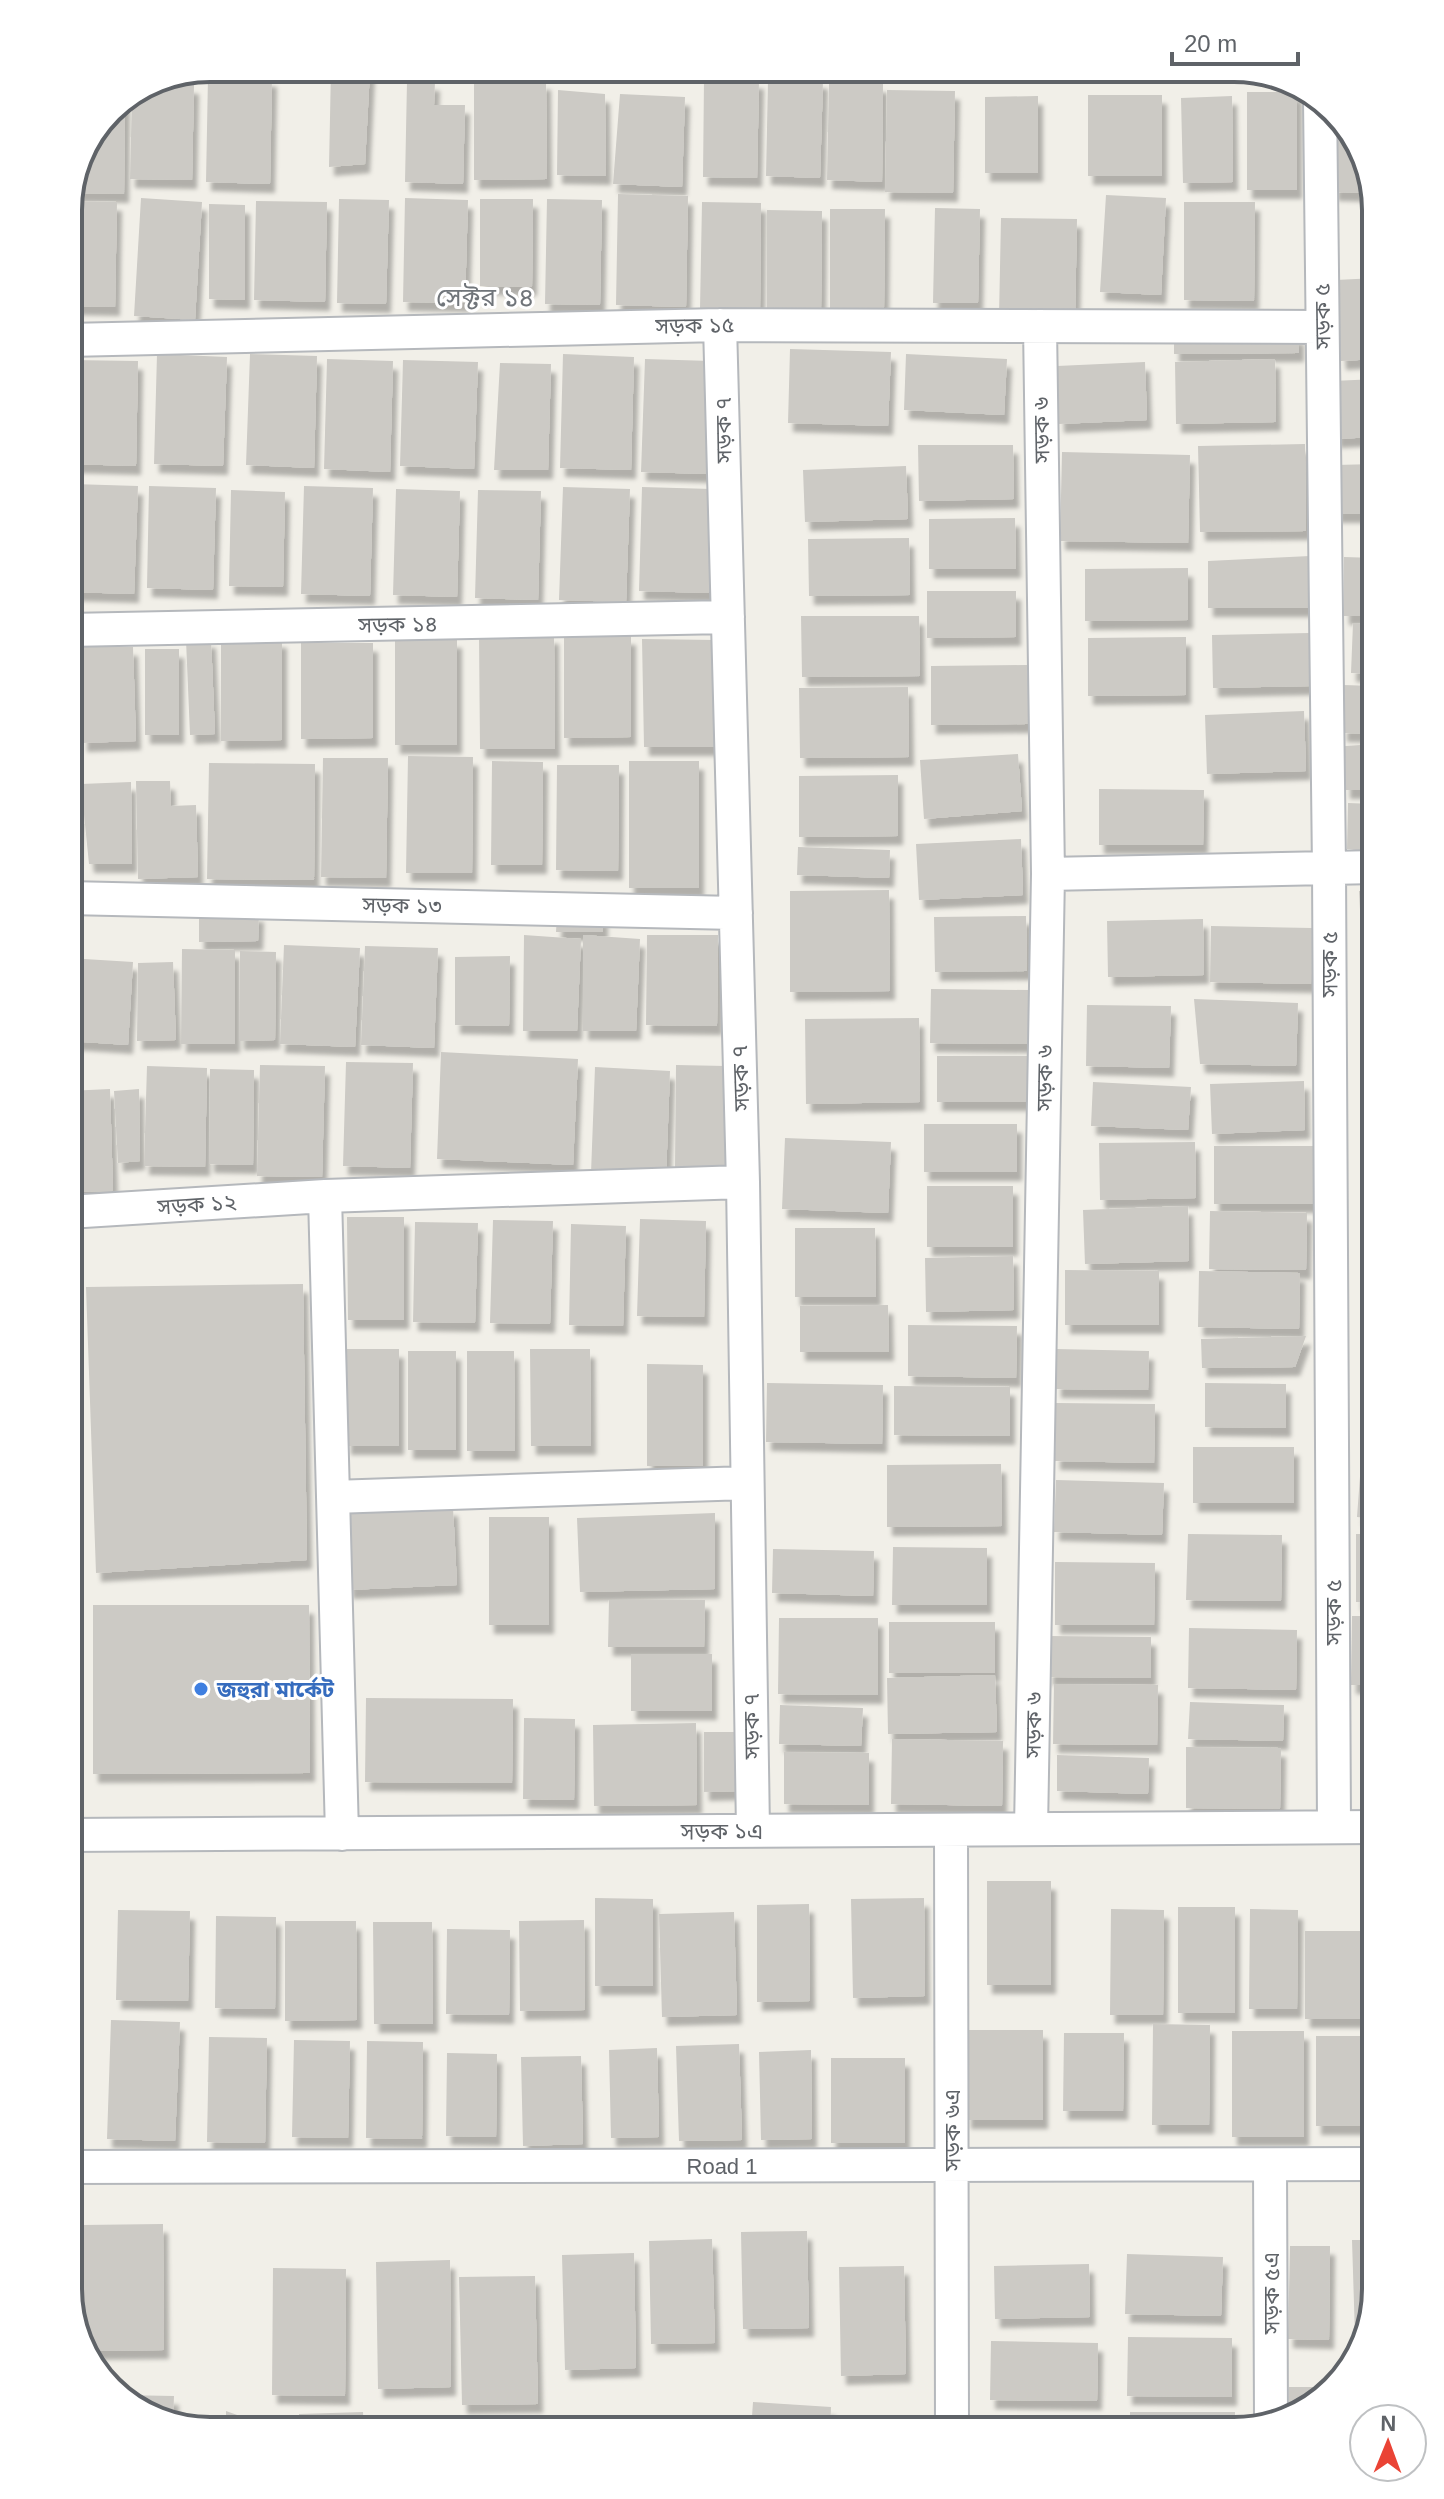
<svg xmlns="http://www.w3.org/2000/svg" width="1444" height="2499" font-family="Helvetica,'Noto Sans Bengali',sans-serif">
<defs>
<filter id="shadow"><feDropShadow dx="5" dy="9" stdDeviation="2" flood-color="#0004"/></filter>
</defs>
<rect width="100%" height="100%" fill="#f1efe8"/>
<path fill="#cccac5" filter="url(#shadow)" d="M331 68 370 70 365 164 329 167Z
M208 76 272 78 270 184 206 182Z
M704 79 759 80 757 178 703 177Z
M768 79 823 80 820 178 766 176Z
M407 81 435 82 434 105H465L463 184 405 182Z
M546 81 547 179 474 180V82Z
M829 82 883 84 882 182 827 180Z
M148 84 194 85 192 180 130 179 132 94Z
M558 90 605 94 606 176 557 175Z
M887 90 955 91 953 193 885 192Z
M1247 92H1297V190H1247Z
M620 94 685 97 682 187 613 184Z
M1088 95H1162V176H1088Z
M1038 96V173H985V97Z
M1232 96 1233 182 1183 183 1181 98Z
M125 99 124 194 72 193 110 109Z
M1334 116 1362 148 1372 193 1333 192Z
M618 194 688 196 686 307 616 305Z
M1106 195 1166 198 1161 295 1100 292Z
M141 198 202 202 195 320 134 316Z
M405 198 468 200 465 303 403 302Z
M339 199 389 200 386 304 337 303Z
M480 199H533L532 287 480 286Z
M547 199 602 200 600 305 545 304Z
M68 201 117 202 115 307 68 306Z
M256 201 327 202 325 302 254 300Z
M702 202 761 203 760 311 700 310Z
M1184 202H1255L1254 301 1184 300Z
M209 204 245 205V300L209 299Z
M935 208 980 209 978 303H933Z
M830 209H885L884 309H830Z
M767 210 822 211 821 311H767Z
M1001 218 1077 219 1075 318 999 317Z
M1376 278V359L1341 361 1336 280Z
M1299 335V353L1174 354V336Z
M790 349 891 352 888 426 788 423Z
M157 354 227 357 223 466 154 464Z
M250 354 317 356 314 468 246 465Z
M563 354 634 357 631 470 560 468Z
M906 354 1007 359 1004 415 904 410Z
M327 359 393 361 390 472 324 469Z
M645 359 711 361 708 474 641 472Z
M1275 359 1276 422 1176 424 1175 362Z
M70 360 138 361 136 466 68 464Z
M403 360 478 362 474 469 400 466Z
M1145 362 1147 420 1059 424 1057 366Z
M500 363 551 364 548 470H494Z
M1376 379V437L1335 439 1333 381Z
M1305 444 1306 531 1200 532 1198 446Z
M918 445H1013L1014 499 919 501Z
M1062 452 1190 455 1188 543 1060 541Z
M1376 464V514H1335V465Z
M906 466 908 519 805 522 803 470Z
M73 484 138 486 134 594 69 592Z
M149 486 216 488 213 590 147 588Z
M304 486 373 488 370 596 301 594Z
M563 487 630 489 626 602 559 600Z
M642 487 712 489 709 593 639 591Z
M396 489 460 491 457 597 393 595Z
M231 490 285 492 283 587 229 586Z
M478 490 541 491 538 600 475 598Z
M1015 518 1016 569H929V519Z
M909 538 910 595 809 596 808 539Z
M1310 556V608H1208V561Z
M1344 557 1376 558V616H1344Z
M1188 568V620L1085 621V569Z
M927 591H1016V637L927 638Z
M801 616H919L920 676 802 677Z
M1353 623 1376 624V674L1351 673Z
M1310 633 1311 686 1213 688 1212 635Z
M479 635H554L555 749H480Z
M564 636H631V737L564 738Z
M1186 637V695L1088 696V638Z
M211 639 215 734 190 735 186 640Z
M221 639H282V740L221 741Z
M457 639V745H395V640Z
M642 639 716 640V747H644Z
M301 643H373V738L301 739Z
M83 647H133L136 741 82 743Z
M145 649H179V735H145Z
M1027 665 1028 724 931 725V666Z
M1343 685 1376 686V734L1342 733Z
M908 687 909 757 800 758 799 688Z
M1304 711 1306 771 1207 774 1205 715Z
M1376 744V790H1345V746Z
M1018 754 1022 811 924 819 920 760Z
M408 756 473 757 472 873H406Z
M323 758H388L386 878 321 877Z
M492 761 543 762 542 865H491Z
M629 761H699V888H629Z
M209 763 315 764 314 880 207 879Z
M557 765H619L618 871 556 870Z
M898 775V836L799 837V776Z
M136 781H170L171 806 196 805 198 877 138 879Z
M131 782 132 864H89L81 784Z
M81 784 76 858H68V785Z
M1099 789 1204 790 1203 845H1099Z
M1348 803 1376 804V850L1347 849Z
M1021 839 1023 895 919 900 916 844Z
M798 847 890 850 889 878 797 875Z
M889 890 890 991 790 992V891Z
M1376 890V948H1362L1359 891Z
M259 913 258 941 199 942V914Z
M557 916H603V932H556Z
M1026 916 1027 971 935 972 934 917Z
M1203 919 1204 975 1108 977 1107 921Z
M1211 926 1312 928 1311 984 1210 982Z
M524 935 581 939 577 1031H523Z
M583 935 640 939 636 1031H583Z
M647 935H718L717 1026 646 1025Z
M284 945 360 948 355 1047 280 1044Z
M365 946 438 948 434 1048 361 1045Z
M182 949 235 950V1044H181Z
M240 951 276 952 275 1040 239 1041Z
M510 956 509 1026 455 1025V957Z
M68 958 133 962 128 1045 68 1041Z
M173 962 176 1040 137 1041 138 963Z
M931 989 1031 990 1030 1044 930 1043Z
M1194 999 1298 1003 1296 1066 1200 1064Z
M1087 1005 1171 1006 1169 1068 1086 1066Z
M919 1018 920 1102 806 1104 805 1019Z
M441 1052 578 1059 573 1165 437 1159Z
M937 1056H1028L1029 1102H937Z
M346 1062 413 1063 410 1168 343 1166Z
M260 1065 325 1066 322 1177 257 1176Z
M676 1065 726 1066 730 1166 675 1167Z
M147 1066 207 1068 205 1167 144 1166Z
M595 1067 670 1071 666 1177 591 1173Z
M210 1069 254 1070 253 1165 209 1164Z
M1304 1081 1305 1130 1212 1134 1210 1084Z
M1093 1082 1191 1087 1188 1130 1091 1126Z
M110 1089 113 1191 68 1192V1091Z
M139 1089 140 1161 118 1163 114 1091Z
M924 1124H1017V1172H924Z
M785 1138 891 1142 888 1213 782 1209Z
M1195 1142 1196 1198 1100 1200 1099 1143Z
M1214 1146H1314L1313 1204H1214Z
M1376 1182V1246H1365L1363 1183Z
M927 1186H1013V1247H927Z
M1188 1206 1189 1261 1085 1264 1083 1210Z
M1210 1211 1307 1213 1306 1270 1209 1269Z
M347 1217H404V1320H348Z
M640 1219 706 1221 704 1317 637 1316Z
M493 1220 553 1221 550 1324 490 1323Z
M415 1222 478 1223 475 1323 413 1322Z
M571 1224 626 1226 623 1326 569 1325Z
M795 1228H875L876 1297H795Z
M1013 1256 1014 1310 926 1312 925 1258Z
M1065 1270 1159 1271V1325H1065Z
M1199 1271 1300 1273 1299 1329 1198 1327Z
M303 1284 307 1560 96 1573 86 1287Z
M888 1305 889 1352H800V1306Z
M908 1325 1017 1326 1016 1378 908 1376Z
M1365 1327H1376V1376H1364Z
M1306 1336 1295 1367 1202 1368 1201 1339Z
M346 1349H399V1446H346Z
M530 1349H590L591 1446H531Z
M1056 1349 1149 1351 1148 1390 1056 1389Z
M408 1351H456V1450H408Z
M467 1351H514L515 1451H467Z
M647 1364 703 1365V1466H647Z
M1362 1379 1376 1380V1406H1362Z
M767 1383 883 1385 882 1444 766 1442Z
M1205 1383 1286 1384V1428L1205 1427Z
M894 1386 1010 1387V1436L894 1435Z
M1056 1403 1155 1404 1154 1463 1055 1461Z
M1362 1413H1376V1454H1362Z
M1193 1447H1294V1503H1193Z
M1361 1463 1376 1464V1519L1357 1517Z
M1001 1464 1002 1526 887 1527V1465Z
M1056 1480 1164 1483 1162 1535 1054 1532Z
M453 1507 457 1585 348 1590 344 1512Z
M715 1513V1589L580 1592 577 1518Z
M489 1517H549V1625H489Z
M1188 1534 1282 1535 1281 1601 1186 1600Z
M1356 1534H1376V1602H1356Z
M893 1547 987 1548V1605H892Z
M773 1549 874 1551 873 1596 772 1593Z
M1055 1562 1155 1563 1154 1625H1055Z
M609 1600H705L704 1647H608Z
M93 1605H309L310 1773 93 1774Z
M1352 1616H1376V1685H1351Z
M779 1618H878V1695L778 1694Z
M889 1622H995V1673H889Z
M1189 1628 1297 1630 1296 1690 1188 1688Z
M1048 1636 1151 1637V1678L1048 1677Z
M631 1654H712V1711H631Z
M995 1675 997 1732 888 1734 887 1678Z
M1054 1684 1158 1685 1157 1745 1053 1744Z
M1365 1691H1376V1745H1365Z
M366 1698 513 1699 512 1783 365 1782Z
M1190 1702 1284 1705 1283 1741 1188 1739Z
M780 1705 863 1708 861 1746 779 1744Z
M524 1718 575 1719 574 1800 523 1799Z
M696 1723 697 1805 594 1806 593 1725Z
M704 1732H741L742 1791 704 1792Z
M892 1739 1003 1741 1002 1806 891 1804Z
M1186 1747 1281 1748 1280 1809 1186 1808Z
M784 1752 869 1753V1805L784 1804Z
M1057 1755 1149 1758 1148 1794 1057 1791Z
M1363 1759H1376V1807H1363Z
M987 1881H1051V1985H987Z
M595 1898 653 1899V1986H595Z
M924 1898 925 1996 853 1998 851 1899Z
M809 1904 810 2001 757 2002V1905Z
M1178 1907H1235V2013H1178Z
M1111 1909 1164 1910 1163 2015H1110Z
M1250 1909 1298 1910 1297 2009H1249Z
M118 1910 190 1911 188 2001 116 2000Z
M734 1912 737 2015 662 2017 659 1914Z
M216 1916 276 1917 275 2009 215 2008Z
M584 1920 585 2010 520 2011 519 1921Z
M285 1921H356L357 2020 285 2021Z
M373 1922H432L433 2024H374Z
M447 1929 510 1930 509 2015 446 2014Z
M1305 1931H1365V2019H1305Z
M111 2020 180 2022 175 2141 107 2139Z
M1153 2024 1210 2025 1209 2125H1152Z
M967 2030H1043V2120H966Z
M1232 2031H1304V2137H1232Z
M1064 2033H1124L1123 2111H1063Z
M1316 2036H1374V2126H1316Z
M209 2037 267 2038 265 2143 207 2142Z
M294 2040 350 2041 348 2138 292 2137Z
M367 2041 423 2042 422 2139 366 2138Z
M739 2044 742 2140 679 2141 676 2046Z
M657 2048 659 2137 611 2138 609 2050Z
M811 2050 812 2139 761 2140 759 2052Z
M447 2053 497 2054 496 2137 446 2136Z
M581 2056 583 2144 523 2146 521 2057Z
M831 2058H905V2143H831Z
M163 2224 164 2350 83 2351 82 2225Z
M807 2231 809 2328 743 2329 741 2232Z
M712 2239 715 2343 651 2344 649 2241Z
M1352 2240H1376V2289L1362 2336H1355Z
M1290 2246H1330L1329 2340 1288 2339Z
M634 2253 636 2368 565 2370 562 2255Z
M1127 2254 1223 2257 1221 2316 1125 2314Z
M450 2260 451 2387 378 2389 376 2262Z
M1089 2264 1090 2317 995 2319 994 2266Z
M904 2266 906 2374 841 2376 839 2267Z
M273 2268 346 2269 345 2396 272 2395Z
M535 2276 538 2404 462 2405 459 2277Z
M1128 2337 1232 2338V2397L1127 2396Z
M991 2341 1098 2343 1097 2401 990 2400Z
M1289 2387H1330L1296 2417 1289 2418Z
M121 2395 174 2396 173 2421 131 2407Z
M753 2402 831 2407 830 2431H751Z
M226 2411 254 2421H283V2431H226Z
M363 2412 364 2431H299V2414Z
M1130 2412H1235V2431H1130Z
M716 2421 717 2431H633V2423Z
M1104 2422V2431H983V2424Z
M447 2424 521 2425V2431H447Z
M857 2425H937V2431H857Z
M609 2427V2431H539V2428Z"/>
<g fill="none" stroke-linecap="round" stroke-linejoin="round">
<defs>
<path id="street" d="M1320 100 1329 868 1334 1827
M720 325 743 1182 753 1831
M68 340 720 325 1322 327
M68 630 728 617
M1048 874 1376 867
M68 898 736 913
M325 1196 342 1834
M68 1212 325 1196 743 1182
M333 1497 747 1483
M1031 1829 1048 874 1040 326
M951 1830 952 2431
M68 1835 1376 1827
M1270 2165 1271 2422
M68 2167 1376 2164"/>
</defs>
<use href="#street" stroke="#b5b8bc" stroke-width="36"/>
<use href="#street" stroke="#fff" stroke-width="32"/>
</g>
<circle fill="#3f7fe0" stroke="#fff" stroke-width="3" cx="201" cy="1689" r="8"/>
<g text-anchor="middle" stroke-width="6" stroke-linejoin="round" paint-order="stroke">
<g font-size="22" fill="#5f6368" stroke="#fff">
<text transform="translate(1322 316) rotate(-91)" y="8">সড়ক ৫</text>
<text transform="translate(695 325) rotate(-1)" y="8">সড়ক ১৫</text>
<text transform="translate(723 430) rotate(-91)" y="8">সড়ক ৭</text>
<text transform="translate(1041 430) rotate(-91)" y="8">সড়ক ৬</text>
<text transform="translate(398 624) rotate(-1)" y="8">সড়ক ১৪</text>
<text transform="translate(402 905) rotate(1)" y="8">সড়ক ১৩</text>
<text transform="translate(1329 964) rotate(-90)" y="8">সড়ক ৫</text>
<text transform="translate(740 1078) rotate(-92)" y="8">সড়ক ৭</text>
<text transform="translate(1044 1078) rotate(-89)" y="8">সড়ক ৬</text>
<text transform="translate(197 1204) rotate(-4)" y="8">সড়ক ১২</text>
<text transform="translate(1333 1612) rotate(-90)" y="8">সড়ক ৫</text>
<text transform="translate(1033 1725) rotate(-89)" y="8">সড়ক ৬</text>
<text transform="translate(751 1726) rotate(-91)" y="8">সড়ক ৭</text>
<text x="722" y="1839">সড়ক ১এ</text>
<text transform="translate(952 2130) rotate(-90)" y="8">সড়ক ৬এ</text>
<text x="722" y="2174">Road 1</text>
<text transform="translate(1271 2293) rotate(-90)" y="8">সড়ক ৫এ</text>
</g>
<g font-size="22" font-weight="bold" fill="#366cbe" stroke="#fff" text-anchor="start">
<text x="217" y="1697">জহুরা মার্কেট</text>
</g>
<g font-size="26" fill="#70757a" stroke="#fff">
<text x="485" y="306">সেক্টর ১৪</text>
</g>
</g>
<path d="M0 0H1444V2499H0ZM210 82H1234A128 128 0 0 1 1362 210V2289A128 128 0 0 1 1234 2417H210A128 128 0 0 1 82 2289V210A128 128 0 0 1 210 82Z" fill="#fff" fill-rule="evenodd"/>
<path fill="none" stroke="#5f6368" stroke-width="4" d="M210 82H1234A128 128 0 0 1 1362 210V2289A128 128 0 0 1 1234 2417H210A128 128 0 0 1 82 2289V210A128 128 0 0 1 210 82Z"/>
<g transform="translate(1388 2443) rotate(1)"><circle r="38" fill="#ffffff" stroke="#bfc1c3" stroke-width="2"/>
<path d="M0-6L14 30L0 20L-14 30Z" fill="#ea4335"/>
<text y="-12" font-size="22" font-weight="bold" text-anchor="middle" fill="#5f6368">N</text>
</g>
<path d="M1172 52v12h126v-12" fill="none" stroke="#5f6368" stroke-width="4"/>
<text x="1184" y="52" font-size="24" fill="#5f6368" stroke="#ffffff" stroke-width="6" paint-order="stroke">20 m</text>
</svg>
